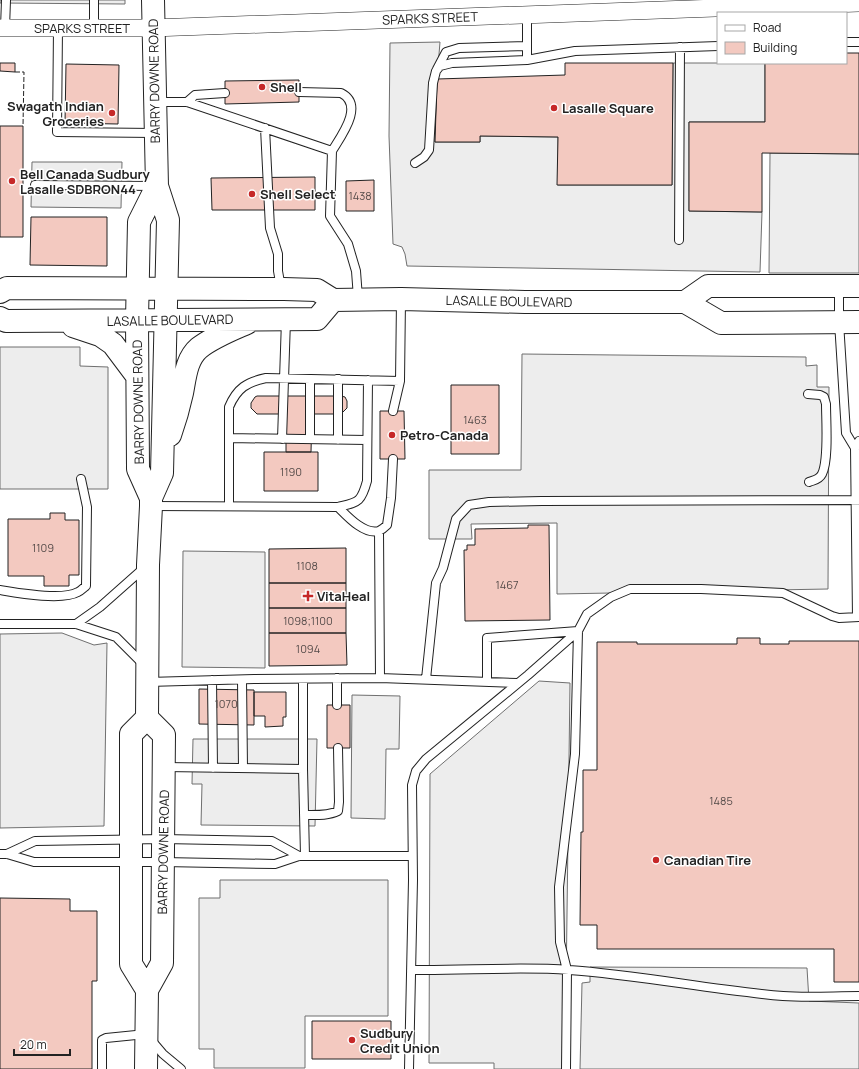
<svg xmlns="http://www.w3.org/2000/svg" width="859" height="1069" font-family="Manrope,sans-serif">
<rect width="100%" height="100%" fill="#fff"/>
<path fill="#ededed" stroke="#6f6f6f" d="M0 0H125V4L0 3Z
M440 42 437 79 435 142H480V136L558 137V185H672L673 63H765V122H689V211L762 212 760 272 407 266 405 254 402 247 393 244 389 136 390 43Z
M770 153 859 154V273H769Z
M32 162H122L121 208 31 207Z
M0 347H80V366L108 367V489H0Z
M522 354 806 357V366L817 365V387H829L828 589 557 594V523L471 524 472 539H429V470H521Z
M183 551 265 552V668L182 667Z
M62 633 94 645 107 643 104 826 0 828V634Z
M539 681 570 683 565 1069H494V1063H429L430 774Z
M352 695 400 696 399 749H386L385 819 351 818Z
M193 739H317L315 826 201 825 202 784H192Z
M220 880H388V1016H305V1068H214V1049H199V898H220Z
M590 967 807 968 809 1001 859 1003V1069H580L582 983 590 982Z"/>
<path fill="#f3c9c0" stroke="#222" d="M846 53H859V154L762 153V212L689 211V122H765V63H846Z
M0 63H15V72L0 71Z
M565 63H673L672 185H557L558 137 480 136V142H435L437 79 565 75Z
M66 64 119 65 118 124 65 123Z
M299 80V102L225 104V81Z
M0 126H23V237H0Z
M315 177V210H212L211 178Z
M374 180V211H346V181Z
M31 217H107V266L30 265Z
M451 385H499V454H451Z
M257 396H341L345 397 347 401V408L341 414H312L311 452H286V414H257L251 408V403L255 397Z
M380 411H404L405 459H380Z
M264 452H318V491H264Z
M50 513H65V520H79V575H69V586H44V576H8V519H50Z
M528 525H549L550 620 465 621 464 550H467V545H475V529L528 528Z
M346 548V583H269V549Z
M269 583H346V608H269Z
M269 608H346V633H269Z
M269 633H346L347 665 269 666Z
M737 638H760V644H789V641H859V982H834V949H597V925H580L581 832H583V770H597V642H637V644H737Z
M199 689 254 690V725L199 724Z
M254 692H286V717H283V726L265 727V716H254Z
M327 705H350V748H327Z
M0 898 70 899V911H97V981H92V1069H0Z
M312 1021H391V1059H312Z"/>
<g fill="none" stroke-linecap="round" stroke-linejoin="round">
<defs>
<path id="service" d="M94 0V28
M5 28 6 0
M58 28 57 132 155 133
M846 42H859
M527 60V15
M437 69 446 52 459 48 527 46
M299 92 341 93C365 105 341 136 332 151
M155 102H187L332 151 330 216 348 244 356 271 358 298
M187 102 195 95 225 93
M265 128 270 228 278 254V271L281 288
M415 163 424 157 429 150 433 83 436 71 440 66 452 63 527 60 575 51 718 46
M35 185 156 186
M679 240 680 47
M839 287V322L846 433 855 448
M808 394 820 395 824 397 826 404C826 421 829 460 822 474 819 480 814 480 809 482
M393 411 400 381
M229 438 367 440
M282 439 286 320
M310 439V379
M338 440V379
M152 506 338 507C358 502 361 503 367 481L368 380
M229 506V407C237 388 247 382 266 378L400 381 401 300
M338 507C347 516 364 535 379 531 381 530 385 527 387 525L391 498 393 459
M379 531 380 678
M0 590C18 593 62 601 78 592 81 591 83 588 86 586L87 507 81 479
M857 617 855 448 859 441
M0 624H76L116 637 144 665
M76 624 100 607 144 568
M337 678V705
M303 679V769
M426 679 436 583 443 568 456 519 469 505 489 502 542 501 859 500
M212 680 213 768
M242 680 243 768
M148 682 254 679 380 678 517 683
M487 682V638L578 631 575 754 559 887 560 942 567 970 566 1069
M164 767 303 769 305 856
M304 815C315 815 328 816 338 811L339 802 338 748
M0 854H7L34 862H163L275 864 299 856H412
M7 854 35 841 163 839 272 841 299 856
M411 970C463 971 516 966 569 970 641 975 711 990 783 996 808 998 834 996 859 996
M102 1069V1040L106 1038 146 1034 163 1054 181 1069
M409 1069 413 880 412 785 416 771 426 759 528 675 578 631 587 614 611 597 630 589H701L783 593 832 616 839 618 859 617"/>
<path id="minor" d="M0 28H152L859 3"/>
<path id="secondary" d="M0 292 7 288 284 289 317 290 333 300 401 299 525 302H685L721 323 859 322
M685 302 708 286H859
M0 318 6 321 317 319 333 300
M73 326 100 335 113 344 137 376
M170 435C175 421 179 407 182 393 185 378 186 359 199 348 213 337 231 330 247 323
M151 498 138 469 137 320 139 222 157 186
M147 990 131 964V734L147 718
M146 1069 147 990 162 963 164 735 147 718 148 565 151 506V498L162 473 168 220 157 186 153 0"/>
</defs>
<use href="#service" stroke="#222" stroke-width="10"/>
<use href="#minor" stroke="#222" stroke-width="18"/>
<use href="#secondary" stroke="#222" stroke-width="24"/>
<use href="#service" stroke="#fff" stroke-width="8"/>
<use href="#minor" stroke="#fff" stroke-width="17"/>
<use href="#secondary" stroke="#fff" stroke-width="22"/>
<path stroke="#222" stroke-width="1" stroke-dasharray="5 2" stroke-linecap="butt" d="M15 72H24L23 126"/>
</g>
<g fill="#c62828" stroke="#fff" stroke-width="1.5">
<circle cx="262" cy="87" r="4"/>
<circle cx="554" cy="108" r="4"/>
<circle cx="112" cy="113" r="4"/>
<circle cx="12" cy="181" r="4"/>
<circle cx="252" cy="194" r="4"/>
<circle cx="392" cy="435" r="4"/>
<path d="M306 590h4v4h4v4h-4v4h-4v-4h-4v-4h4z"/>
<circle cx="656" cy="860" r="4"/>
<circle cx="352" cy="1040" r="4"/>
</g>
<g text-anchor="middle" stroke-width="3" stroke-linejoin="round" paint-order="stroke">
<g font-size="11" fill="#564c4a">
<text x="360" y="200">1438</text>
<text x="475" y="424">1463</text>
<text x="291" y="476">1190</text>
<text x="43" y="552">1109</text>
<text x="307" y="570">1108</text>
<text x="507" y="589">1467</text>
<text x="308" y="625">1098;1100</text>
<text x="308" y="653">1094</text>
<text x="226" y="708">1070</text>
<text x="721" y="805">1485</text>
</g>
<g font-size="13" fill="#222" stroke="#fff">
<text transform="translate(430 18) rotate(-2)" y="5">SPARKS STREET</text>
<text x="82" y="33">SPARKS STREET</text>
<text transform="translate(154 81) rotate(-91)" y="5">BARRY DOWNE ROAD</text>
<text transform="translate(509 301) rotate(1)" y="5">LASALLE BOULEVARD</text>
<text transform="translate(170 320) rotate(-1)" y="5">LASALLE BOULEVARD</text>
<text transform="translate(138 402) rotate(-91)" y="5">BARRY DOWNE ROAD</text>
<text transform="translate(163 852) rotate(-89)" y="5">BARRY DOWNE ROAD</text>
</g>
<g font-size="13" font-weight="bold" fill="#222" stroke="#fff" text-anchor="start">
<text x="270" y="92">Shell</text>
<text x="104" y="111" text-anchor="end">Swagath Indian<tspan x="104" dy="15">Groceries</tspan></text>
<text x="562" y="113">Lasalle Square</text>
<text x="20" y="179">Bell Canada Sudbury<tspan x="20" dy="15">Lasalle SDBRON44</tspan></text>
<text x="260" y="199">Shell Select</text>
<text x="400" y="440">Petro-Canada</text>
<text x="317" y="601">VitaHeal</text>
<text x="664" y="865">Canadian Tire</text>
<text x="360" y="1038">Sudbury<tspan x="360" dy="15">Credit Union</tspan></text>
</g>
</g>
<rect x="717" y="12" width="130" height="52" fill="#ffffff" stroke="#a7a7a7"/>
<rect x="725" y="25" width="20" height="6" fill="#ffffff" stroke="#a7a7a7"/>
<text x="753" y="32" font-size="12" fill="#222222">Road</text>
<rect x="725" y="42" width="20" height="12" fill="#f3c9c0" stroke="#a7a7a7"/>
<text x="753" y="52" font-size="12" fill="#222222">Building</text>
<path d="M14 1049v6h56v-6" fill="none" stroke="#222222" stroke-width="2"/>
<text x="20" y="1049" font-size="12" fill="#222222" stroke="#ffffff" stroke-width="3" paint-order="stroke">20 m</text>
</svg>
